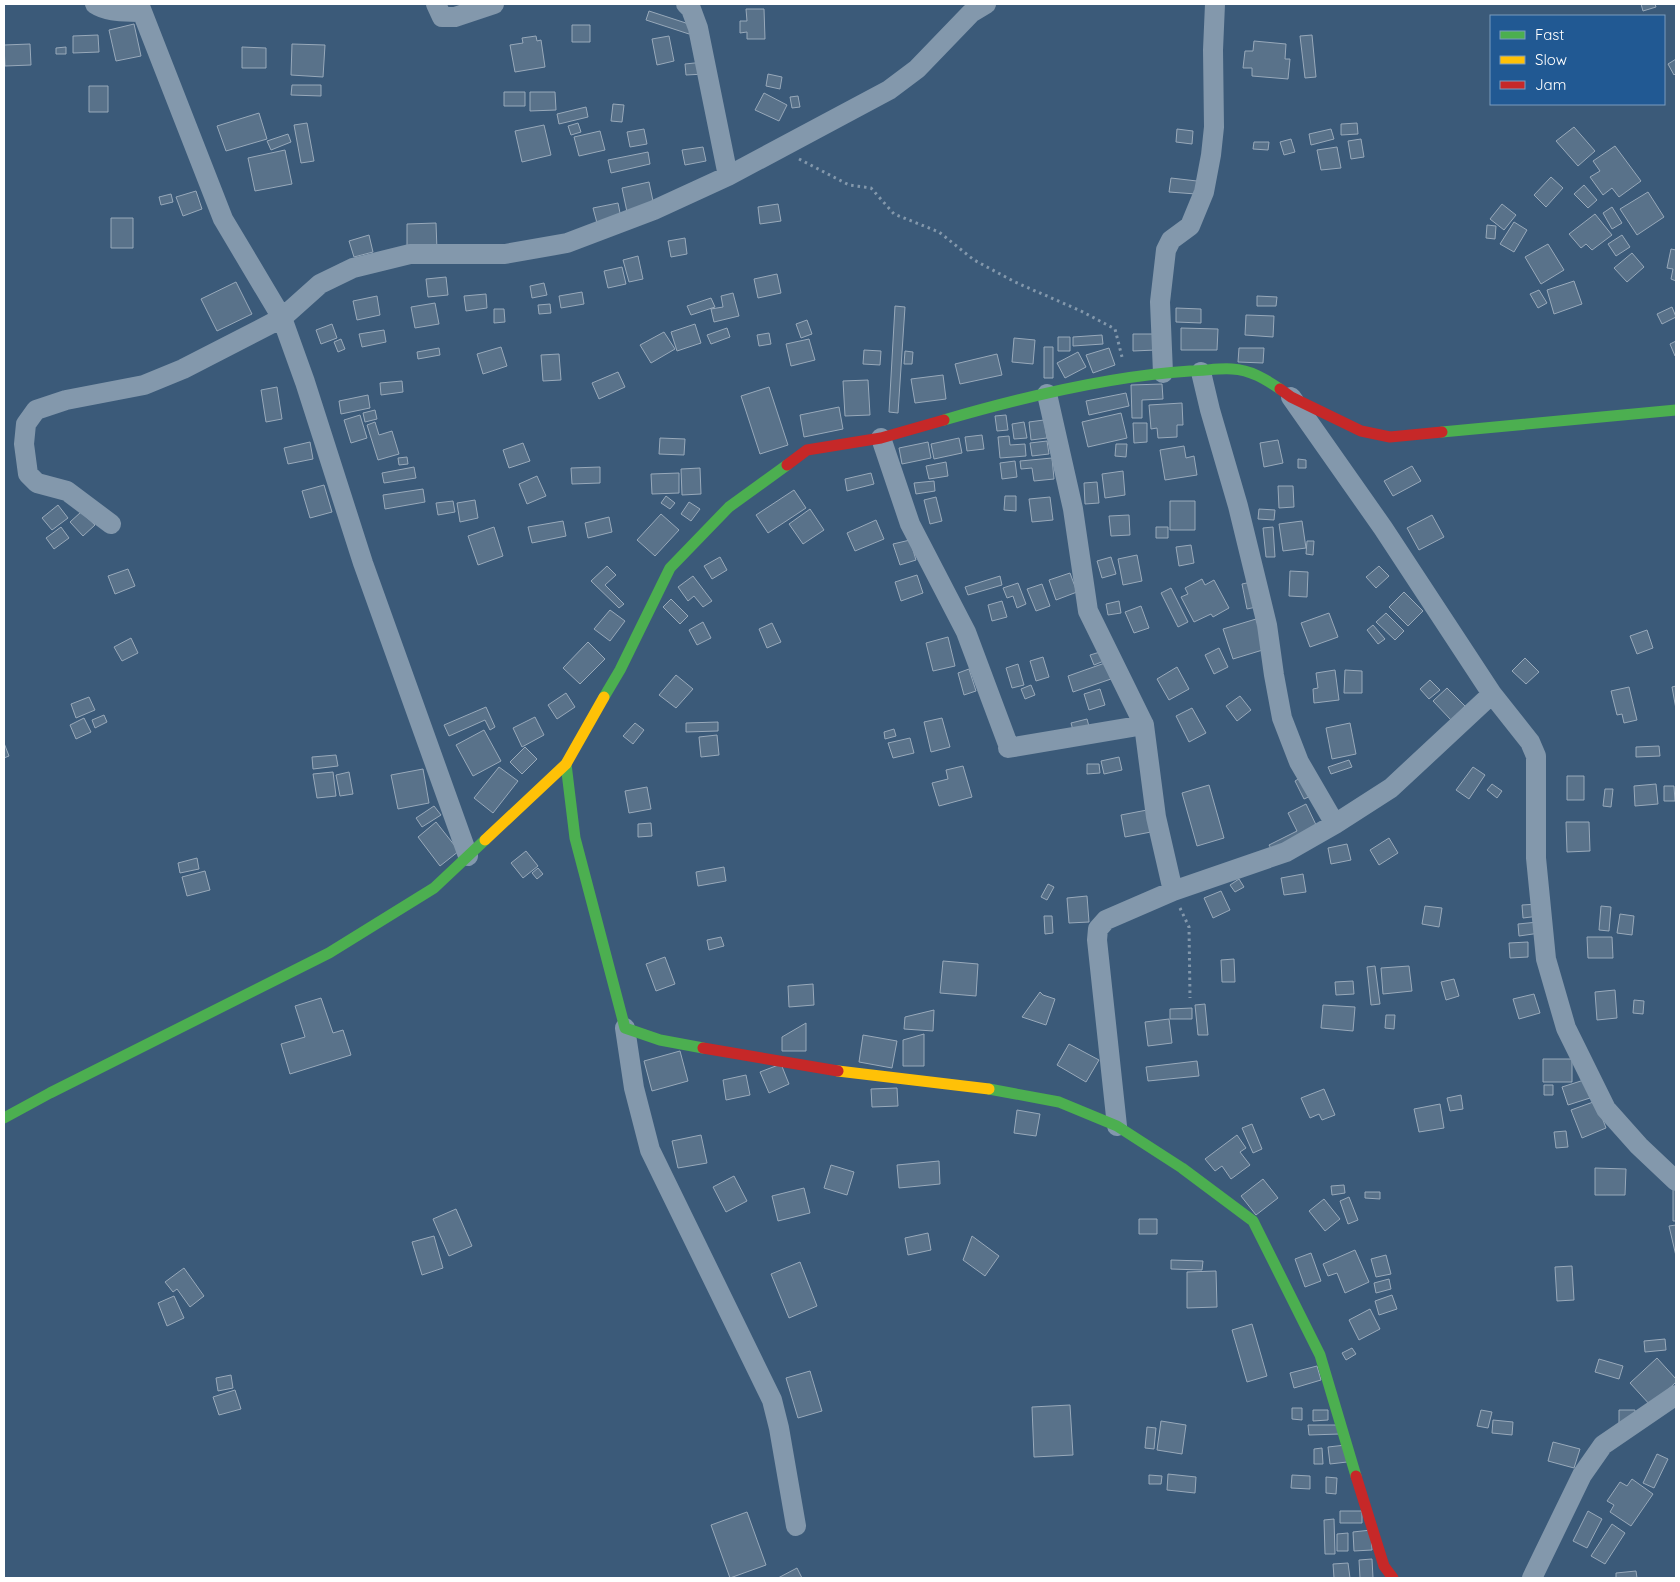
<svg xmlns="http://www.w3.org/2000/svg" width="1680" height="1582" font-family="Quicksand,sans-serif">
<rect width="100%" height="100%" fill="#3b5a79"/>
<path fill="#59728a" stroke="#98a9ba" d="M1641 4H1655L1656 7 1643 11Z
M746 9H764L765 39H747V32L740 33V21H747Z
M649 11 692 25 689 34 646 20Z
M134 24 141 56 116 61 109 30Z
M572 25H590V42H572Z
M98 35 99 52 73 53V36Z
M1312 35 1316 77 1305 78 1300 36Z
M536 36 537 41 541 40 545 67 515 72 510 45 523 43 522 38Z
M669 36 674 61 657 65 652 39Z
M1254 41 1286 44 1285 59H1290L1288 79 1252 76V68H1243L1245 51H1253Z
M30 44 31 65 5 66 4 45Z
M292 44 325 45 323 77 291 75Z
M66 47V54H56V48Z
M242 47 266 48V68H242Z
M1676 59V73L1674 75 1668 64Z
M704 62 705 74 686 75 685 64Z
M768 74 782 77 780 89 766 86Z
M292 85H321V96L291 95Z
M89 86H108V112H89Z
M504 92H525V106H504Z
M530 92H555L556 110 530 111Z
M764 93 787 105 779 121 755 110Z
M798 96 800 107 792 108 790 97Z
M613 104 624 105 622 122 611 121Z
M586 107 588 117 559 124 557 114Z
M259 113 267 139 226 151 217 126Z
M307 123 314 161 301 163 294 125Z
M578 123 581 132 571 135 568 126Z
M1357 123 1358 134 1341 135V124Z
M544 125 551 155 522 162 515 131Z
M1574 127 1595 151 1578 166 1556 141Z
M644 129 647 144 630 147 627 132Z
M1177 129 1193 131 1192 144 1176 142Z
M1331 129 1334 139 1311 145 1309 134Z
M600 131 605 150 579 156 574 137Z
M288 134 291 142 271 150 267 141Z
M1291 139 1295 152 1284 155 1280 142Z
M1361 139 1364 157 1351 159 1348 141Z
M1254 142H1269L1268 150 1253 149Z
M1615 146 1641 181 1619 197 1612 188 1603 195 1590 177 1600 171 1593 161Z
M703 147 706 161 685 165 682 150Z
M1337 147 1341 168 1321 170 1317 150Z
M285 150 292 184 255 191 248 158Z
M648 152 650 164 611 173 608 160Z
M1551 177 1563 188 1546 207 1534 195Z
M1171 178 1197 181 1196 194 1169 192Z
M649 182 654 206 627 212 622 188Z
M1584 185 1597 200 1588 208 1574 194Z
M196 191 202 209 183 216 176 197Z
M1648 192 1664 217 1637 235 1620 209Z
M171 194 173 202 161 205 159 197Z
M618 203 621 218 597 223 593 208Z
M778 204 781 221 760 224 758 207Z
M1502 204 1516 215 1504 230 1490 219Z
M1612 207 1622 223 1612 229 1603 213Z
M1595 214 1612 235 1592 250 1586 244 1581 248 1569 234Z
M111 218H133V248H111Z
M1514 222 1527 230 1514 252 1500 244Z
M436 223 437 250H407V224Z
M1487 225 1496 226 1495 239 1486 238Z
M369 235 373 252 354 257 349 241Z
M1622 235 1630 247 1616 256 1608 244Z
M685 238 687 254 671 257 668 241Z
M1548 244 1564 270 1541 284 1525 257Z
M1671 249 1676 250V281L1671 279 1673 269 1667 268Z
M1632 253 1644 267 1627 282 1614 268Z
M638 256 643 279 629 282 623 260Z
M622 267 626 284 608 288 604 271Z
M777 274 781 293 758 298 754 279Z
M446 277 448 295 428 297 426 279Z
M1574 281 1582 304 1554 314 1547 290Z
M236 282 252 314 217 331 201 299Z
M544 283 547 295 532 298 530 286Z
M1539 290 1547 303 1538 308 1530 294Z
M582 292 584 304 561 308 559 296Z
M733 293 739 316 714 322 711 309 723 307 721 296Z
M486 294 487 308 466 311 464 296Z
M377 296 380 315 357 320 353 301Z
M1257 296 1277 297 1276 306H1257Z
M711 298 715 307 691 315 687 306Z
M435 303 439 324 415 328 411 307Z
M550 304 551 313 539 314 538 305Z
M895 306 905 307 898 413 889 412Z
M1672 307 1676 317 1662 324 1657 314Z
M1176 308 1201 309V323L1176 322Z
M494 309H504L505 322 494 323Z
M1246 315 1274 316 1273 337 1245 335Z
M807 320 812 334 801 338 796 324Z
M332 324 337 338 321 344 316 330Z
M695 324 701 343 677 351 671 332Z
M727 328 730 337 711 344 707 335Z
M1181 328 1218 329 1217 350H1181Z
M384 330 386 342 362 347 359 334Z
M664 332 675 349 651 363 640 345Z
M769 333 771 344 759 346 757 335Z
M1133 334H1156V350L1133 351Z
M1102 335 1103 344 1073 346V337Z
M1058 337H1070V351H1058Z
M1014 338 1035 340 1033 364 1012 362Z
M341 339 345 349 338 352 334 342Z
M809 339 815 360 791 366 786 344Z
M1676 341V355L1675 356 1670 344Z
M501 347 507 366 483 374 477 354Z
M1044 347H1053V378H1044Z
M439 348 440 355 418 359 417 352Z
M1109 348 1115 365 1093 373 1086 355Z
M1239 348H1264L1263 363 1238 362Z
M864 350 881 351 880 365 863 364Z
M905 351 913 352 912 364H904Z
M1078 352 1086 367 1065 378 1057 363Z
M559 354 561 380 543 381 541 355Z
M997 354 1002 375 960 384 955 364Z
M618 372 625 387 599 399 592 383Z
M943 375 946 399 915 403 911 379Z
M868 380 870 415 845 416 843 381Z
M402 381 403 392 381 395 380 383Z
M1162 384 1163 399 1142 400V418H1132L1131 385Z
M277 387 282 419 266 422 261 390Z
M769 387 788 445 760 454 741 396Z
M1126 393 1129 406 1089 415 1086 401Z
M368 395 370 408 341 414 339 401Z
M1182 403 1183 425H1177V437L1158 438 1157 428 1151 429 1149 405Z
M839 407 843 429 804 437 800 415Z
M375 410 377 419 365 422 363 413Z
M1121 413 1127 438 1088 447 1082 422Z
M360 415 367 438 351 443 344 420Z
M1006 415 1008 430 997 431 995 416Z
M1044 420 1047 438 1031 440 1029 422Z
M375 422 379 435 392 431 399 454 378 460 367 425Z
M1024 422 1027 438 1014 439 1012 424Z
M1133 423H1147V442L1134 443Z
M982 435 984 449 967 451 965 437Z
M1009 436 1010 445 1025 444 1026 456 1000 458 998 437Z
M660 438 685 439 684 455 659 454Z
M959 438 962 453 934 459 931 444Z
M1278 440 1283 463 1264 467 1260 443Z
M1047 441 1049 454 1032 456 1030 443Z
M310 442 313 459 288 464 284 448Z
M928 442 931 458 902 464 899 448Z
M523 443 530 461 509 468 503 450Z
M1116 444H1127L1126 457 1115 456Z
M1184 446 1186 458 1194 456 1197 475 1165 480 1160 450Z
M407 457 408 464 399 465 398 458Z
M1052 458 1054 479 1034 481 1032 468 1021 469 1020 461Z
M1298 459 1306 460V468H1298Z
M1015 461 1017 477 1002 479 1000 463Z
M946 462 948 476 929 479 926 466Z
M1412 466 1421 481 1393 496 1384 481Z
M414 467 416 478 384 483 382 473Z
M600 467V483L572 484 571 468Z
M700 468 701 494 682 495 681 469Z
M1123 471 1125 495 1105 498 1102 474Z
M679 473V493L652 494 651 474Z
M871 473 874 484 847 491 845 479Z
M537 476 546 496 527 504 519 484Z
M934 481 935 491 916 494 914 483Z
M1097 482 1099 503 1085 504 1084 483Z
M324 485 332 512 310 518 302 491Z
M1278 486H1293L1294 507 1279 508Z
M423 489 425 502 385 509 383 495Z
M794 490 806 508 768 533 756 515Z
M666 496 675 503 670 509 661 503Z
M1005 496H1016V511L1004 510Z
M936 497 942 521 930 524 924 500Z
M1050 497 1053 520 1032 522 1029 499Z
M475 500 478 518 460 522 457 503Z
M453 501 455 512 438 515 436 503Z
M1170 501H1195V530H1170Z
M689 502 700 509 691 521 681 514Z
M58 505 68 518 52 530 42 518Z
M810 509 824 530 803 544 789 524Z
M1259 509 1275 510 1274 520 1258 519Z
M81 512 95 525 83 536 70 522Z
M661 514 679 530 655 556 637 540Z
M1129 515 1130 535 1111 536 1109 516Z
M1432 515 1444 537 1419 550 1407 528Z
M609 517 612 532 588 538 585 523Z
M876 520 884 539 855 551 847 533Z
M563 521 566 536 532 543 528 527Z
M1302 521 1306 548 1283 551 1279 524Z
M61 527 69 538 54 549 46 538Z
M494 527 503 556 478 565 468 536Z
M1156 527H1168V538H1156Z
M1273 527 1275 557H1266L1263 528Z
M910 540 916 560 900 565 893 544Z
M1307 541H1314L1313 555 1306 554Z
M1191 545 1194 563 1179 566 1176 547Z
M1137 555 1142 581 1123 585 1118 559Z
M720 557 727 570 712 579 704 566Z
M1111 557 1116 574 1102 578 1097 561Z
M607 566 616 575 605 585 624 604 619 608 591 581Z
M1379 566 1389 576 1376 588 1366 577Z
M128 569 135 586 115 594 108 576Z
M1290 571 1308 572 1307 597 1289 596Z
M1070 573 1077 592 1056 600 1049 580Z
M917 575 923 593 901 601 895 582Z
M693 576 712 601 703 607 694 596 688 601 678 587Z
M1000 576 1002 585 968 595 965 587Z
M1202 579 1205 585 1214 580 1229 608 1213 617 1211 614 1194 622 1181 597 1188 594 1185 588Z
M1256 581 1261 606 1247 609 1242 584Z
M1018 583 1026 604 1017 608 1013 596 1007 598 1003 588Z
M1042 584 1050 606 1036 611 1027 589Z
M1171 588 1188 622 1178 627 1161 593Z
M1404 592 1423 611 1408 626 1389 607Z
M671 599 688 616 680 624 663 607Z
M1002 601 1007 617 992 621 988 605Z
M1119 601 1121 613 1108 615 1106 604Z
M1141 606 1149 628 1134 633 1125 612Z
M610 610 625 621 610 641 594 629Z
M1329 613 1338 637 1310 647 1301 623Z
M1386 613 1404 631 1395 640 1376 622Z
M1256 619 1266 649 1233 659 1223 629Z
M703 622 711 638 697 645 689 630Z
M772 623 781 642 767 648 759 629Z
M1373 625 1385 639 1378 644 1367 630Z
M1647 630 1653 648 1637 654 1630 636Z
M948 637 955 666 933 671 926 643Z
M131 638 138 653 122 661 114 647Z
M588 642 605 659 580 684 563 668Z
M1219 648 1228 667 1214 674 1205 655Z
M1100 652 1104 661 1094 665 1090 655Z
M1043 657 1049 677 1036 681 1030 661Z
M1525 658 1539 672 1526 684 1512 671Z
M1105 663 1111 679 1073 692 1068 676Z
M1018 664 1024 685 1012 688 1006 668Z
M1177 667 1189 689 1169 700 1157 679Z
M969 669 976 691 964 695 958 673Z
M1335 670 1339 700 1314 703 1313 689 1318 688 1316 673Z
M1345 670 1362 671V693H1344Z
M676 675 693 689 676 708 659 695Z
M1430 680 1440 690 1429 699 1420 689Z
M1031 685 1035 695 1025 699 1021 689Z
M1676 686V709L1672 687Z
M1629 687 1637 720 1624 723 1622 714 1617 715 1611 691Z
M1447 688 1465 706 1451 720 1433 701Z
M1100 689 1105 705 1089 710 1084 694Z
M566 693 575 707 557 719 548 705Z
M1240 696 1251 710 1237 721 1226 706Z
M89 697 95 710 76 718 71 704Z
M486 707 495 727 490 730 485 720 449 736 444 725Z
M1192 708 1206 733 1189 742 1176 716Z
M104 715 107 722 95 728 92 720Z
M535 717 544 735 522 747 513 728Z
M84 718 91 732 76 739 70 725Z
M942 718 950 747 931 752 924 722Z
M1087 719 1090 730 1074 734 1071 723Z
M718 722V731L686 732V723Z
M635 723 644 730 633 744 623 736Z
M1350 723 1356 754 1332 759 1326 728Z
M894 729 896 736 885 739 884 732Z
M484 730 501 761 473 776 456 745Z
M717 735 719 755 701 757 699 737Z
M910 738 914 753 893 758 888 743Z
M4 743 9 756 4 758Z
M1659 746 1660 756 1636 757V747Z
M525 747 537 759 522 774 510 762Z
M336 755 338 766 313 769 312 757Z
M1119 757 1122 770 1104 774 1101 761Z
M1349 760 1352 767 1331 774 1328 767Z
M1087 764H1099L1100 773 1087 774Z
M963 766 972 797 939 806 932 783 948 779 946 770Z
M499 767 518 781 493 813 474 798Z
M1473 767 1485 775 1469 799 1456 790Z
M423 769 429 803 398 809 391 775Z
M333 772 336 796 317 798 313 774Z
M349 772 353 794 340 796 336 775Z
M1303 776 1313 795 1304 799 1295 781Z
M1567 776H1584V800H1567Z
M1492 784 1502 791 1497 798 1487 790Z
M1656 784 1658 804 1635 806 1634 786Z
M1209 785 1224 838 1197 846 1182 793Z
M1664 786H1674L1675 801H1664Z
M647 787 651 809 629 813 625 791Z
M1605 789H1613L1611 807 1603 806Z
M1306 804 1318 829 1273 852 1269 845 1297 831 1288 813Z
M434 806 441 815 422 827 416 818Z
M1147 810 1151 832 1125 837 1121 815Z
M436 822 459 851 440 866 418 837Z
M1566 822H1589L1590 851 1567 852Z
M651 823 652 836 638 837V824Z
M1389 838 1398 853 1379 865 1370 850Z
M1347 844 1351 860 1331 864 1328 848Z
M526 851 538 866 523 878 511 863Z
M197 858 199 869 180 873 178 863Z
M724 867 726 881 698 886 696 872Z
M538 868 543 874 537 879 532 873Z
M205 871 210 890 187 896 182 877Z
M1303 874 1306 892 1284 895 1281 878Z
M1239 879 1244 887 1235 892 1230 885Z
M1048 884 1054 887 1047 900 1041 897Z
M1221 891 1230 910 1213 918 1204 898Z
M1087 896 1089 922 1069 923 1067 898Z
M1538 904 1539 916 1523 918 1522 905Z
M1425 906 1442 908 1439 927 1422 924Z
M1601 906 1611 907 1609 931 1599 930Z
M1620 914 1634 916 1632 935 1617 933Z
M1044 916H1052L1053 933 1045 934Z
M1538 922 1540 933 1519 936 1518 924Z
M721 937 724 946 709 950 707 940Z
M1587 937H1612L1613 958H1588Z
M1528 942V957L1510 958 1509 943Z
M665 957 675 984 656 991 646 964Z
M1234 959 1235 982H1222L1221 960Z
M943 961 978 964 976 996 940 993Z
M1375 966 1380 1004 1371 1005 1367 967Z
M1409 966 1412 991 1383 994 1381 968Z
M1454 979 1459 996 1446 1000 1441 982Z
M1353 981 1354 994 1336 995 1335 982Z
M813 984 814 1005 789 1007 788 986Z
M1615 990 1617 1018 1597 1020 1595 992Z
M1040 992 1043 995 1055 999 1046 1025 1022 1017Z
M1534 994 1540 1013 1519 1019 1513 999Z
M321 998 333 1033 343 1030 351 1055 290 1074 281 1044 305 1037 295 1006Z
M1634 1000 1644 1001 1643 1014 1633 1013Z
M1205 1004 1208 1035H1198L1195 1005Z
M1323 1005 1355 1007 1353 1031 1321 1028Z
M1192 1008V1019H1170V1009Z
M934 1010 933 1031 904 1029 905 1017Z
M1386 1015H1395L1394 1029 1385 1028Z
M1169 1019 1172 1043 1148 1046 1145 1022Z
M806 1023V1051H782V1037Z
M924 1034V1066H903V1040Z
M863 1035 897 1041 892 1068 859 1062Z
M1069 1044 1099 1060 1086 1082 1057 1065Z
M680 1051 688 1081 652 1091 644 1061Z
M1543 1059H1572V1082H1543Z
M1197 1061 1199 1076 1148 1081 1146 1067Z
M781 1064 789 1084 769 1093 760 1072Z
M746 1075 750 1095 726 1100 723 1080Z
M1584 1080 1590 1098 1568 1105 1562 1087Z
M1544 1085H1553V1095H1544Z
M897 1088 898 1106 872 1107 871 1089Z
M1324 1089 1335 1115 1322 1120 1319 1114 1310 1118 1301 1098Z
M1461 1095 1463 1109 1450 1111 1447 1098Z
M1596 1101 1606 1128 1582 1138 1571 1110Z
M1440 1104 1444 1128 1419 1132 1414 1109Z
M1017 1110 1040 1114 1036 1136 1014 1133Z
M1252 1124 1262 1149 1253 1153 1242 1128Z
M1566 1131 1568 1147 1556 1148 1554 1132Z
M701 1135 707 1163 678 1168 672 1141Z
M1237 1135 1246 1148 1240 1152 1250 1165 1231 1179 1222 1166 1215 1171 1205 1159Z
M939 1161 940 1184 899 1188 897 1165Z
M831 1165 854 1172 847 1195 824 1188Z
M1595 1168 1626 1169 1625 1195H1595Z
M734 1176 747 1201 726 1212 713 1187Z
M1263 1179 1278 1198 1256 1215 1241 1196Z
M1344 1185 1345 1193 1332 1195 1331 1186Z
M1673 1187H1676V1221H1673Z
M804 1188 810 1213 778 1221 772 1196Z
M1365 1192H1380V1199L1365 1198Z
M1349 1197 1358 1220 1348 1224 1340 1201Z
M1324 1199 1340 1219 1325 1231 1309 1211Z
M456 1209 472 1246 449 1256 433 1219Z
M1139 1219H1157V1234H1139Z
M1676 1225V1256L1669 1226Z
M928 1233 931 1250 908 1255 905 1238Z
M434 1236 443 1268 422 1275 412 1242Z
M972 1236 999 1256 985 1276 963 1260Z
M1355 1250 1369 1282 1345 1293 1337 1273 1328 1276 1323 1264Z
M1311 1253 1321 1281 1305 1287 1295 1259Z
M1386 1255 1391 1274 1376 1277 1371 1259Z
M1171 1260 1203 1261 1202 1270 1171 1269Z
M800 1262 817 1306 789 1318 771 1274Z
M1572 1266 1574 1300 1557 1301 1555 1267Z
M184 1268 204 1296 190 1307 177 1289 173 1292 165 1282Z
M1216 1271 1217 1307 1187 1308V1272Z
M1389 1279 1391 1289 1376 1293 1374 1283Z
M1392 1295 1397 1309 1379 1315 1375 1301Z
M174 1296 184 1318 167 1326 158 1303Z
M1370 1309 1380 1329 1359 1340 1349 1320Z
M1252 1324 1267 1376 1247 1382 1232 1330Z
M1665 1339 1666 1350 1645 1352 1644 1341Z
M1352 1348 1356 1354 1346 1360 1342 1353Z
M1657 1358 1676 1379V1382L1651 1406 1630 1383Z
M1599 1359 1623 1366 1619 1379 1595 1372Z
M1317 1366 1321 1380 1294 1388 1290 1373Z
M810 1371 822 1411 798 1418 786 1378Z
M231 1375 233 1388 218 1391 216 1378Z
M235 1390 241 1409 219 1415 213 1397Z
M1070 1405 1073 1455 1034 1457 1032 1407Z
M1292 1408H1302V1420L1292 1419Z
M1313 1410H1328V1420L1313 1421Z
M1481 1410 1492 1412 1488 1428 1477 1426Z
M1619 1410H1635V1423H1619Z
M1493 1420 1513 1422 1512 1435 1492 1433Z
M1161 1421 1186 1425 1182 1454 1157 1450Z
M1308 1425H1340V1434L1309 1435Z
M1147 1427 1156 1428 1154 1449 1145 1448Z
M1553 1442 1580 1449 1574 1468 1548 1461Z
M1346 1445 1347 1462 1330 1464 1328 1447Z
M1322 1448 1323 1464H1314V1449Z
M1657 1454 1668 1459 1654 1488 1643 1483Z
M1168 1474 1196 1477 1195 1493 1167 1490Z
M1149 1475 1162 1476 1161 1484H1149Z
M1292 1475 1310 1476V1489L1291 1488Z
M1326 1477 1337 1478 1336 1494 1326 1493Z
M1632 1479 1653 1494 1631 1526 1610 1512 1614 1505 1607 1501 1620 1482 1627 1486Z
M1340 1511H1362V1523H1340Z
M1588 1511 1602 1519 1587 1548 1573 1541Z
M747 1512 766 1565 730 1578 711 1525Z
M1334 1519 1335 1554H1325L1324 1520Z
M1612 1524 1625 1533 1605 1564 1591 1556Z
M1371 1530 1372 1550 1354 1551 1353 1532Z
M1348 1533V1551H1337V1534Z
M1372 1559 1373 1578H1360L1359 1560Z
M1348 1563 1350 1578H1334L1333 1564Z
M797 1568 802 1578H778Z
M1636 1571 1637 1578H1616V1573Z"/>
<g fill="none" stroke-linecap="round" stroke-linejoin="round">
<path stroke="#8398ac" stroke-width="3" stroke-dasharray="2.5 4" stroke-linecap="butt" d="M799 159 849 185 871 188 894 214 939 232 974 260 1015 282 1081 311 1115 329 1122 357
M1180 908 1189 927 1190 998"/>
<path stroke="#8398ac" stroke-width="20" d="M95 4C109 13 125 11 142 12
M139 4 223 219 282 318 305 382 363 563 468 856
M436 4 442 17H455L494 4
M686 4 691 9 698 28 728 176
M1201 372 1210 410 1238 506 1267 625 1274 675 1282 718 1299 762 1335 824
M1163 373 1160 302 1166 250 1171 240 1190 226 1204 192 1211 155 1214 127 1213 50 1215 4
M1047 394 1073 509 1088 611 1144 725 1156 817 1173 891
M1291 397 1383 528 1492 694 1530 742 1536 756V858L1546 959 1566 1028 1606 1109 1639 1146 1676 1181
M881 438 910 524 966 632 1009 747 1008 748 1144 725
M111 524 67 491 37 483 28 474 24 444 26 424 36 410 66 400 144 385 183 369 282 318 320 284 353 268 410 254H505L567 243 654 210 728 176 889 90 917 69 971 13 986 4
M625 1028 634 1088 650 1150 772 1400 779 1428 796 1526
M1117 1126 1097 940 1098 929 1106 920 1173 891 1286 852 1335 824 1391 788 1492 694
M1532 1578 1582 1475 1603 1445 1676 1395"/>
<path stroke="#4caf50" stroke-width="11" d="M944 420C1023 397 1109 376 1190 371 1204 371 1218 368 1232 369 1251 370 1265 379 1280 389
M1442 432 1676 410
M604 697 620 670 670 568 729 507 787 465
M566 764 575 838 625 1028 660 1040 703 1048
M989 1089 1059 1102 1117 1126 1182 1168 1253 1221 1320 1355 1356 1476
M4 1118 50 1093 329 953 434 888 485 840"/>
<path stroke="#ffc107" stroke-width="11" d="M485 840 566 764 604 697
M838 1071 989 1089"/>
<path stroke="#c62828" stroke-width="11" d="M1280 389 1291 397 1361 431 1390 437 1442 432
M787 465 807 450 881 438 944 420
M703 1048 838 1071
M1356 1476 1384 1566 1393 1578"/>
</g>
<rect width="1680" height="1582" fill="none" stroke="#ffffff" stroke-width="10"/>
<rect x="1490" y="15" width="175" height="90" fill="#215993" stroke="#7a9bbe"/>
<rect x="1500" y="31" width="25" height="8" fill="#4caf50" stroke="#7a9bbe"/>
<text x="1535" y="40" font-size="15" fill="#ffffff">Fast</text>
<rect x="1500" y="56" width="25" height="8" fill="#ffc107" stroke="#7a9bbe"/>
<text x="1535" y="65" font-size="15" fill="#ffffff">Slow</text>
<rect x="1500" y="81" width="25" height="8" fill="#c62828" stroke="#7a9bbe"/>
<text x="1535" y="90" font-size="15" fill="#ffffff">Jam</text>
</svg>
